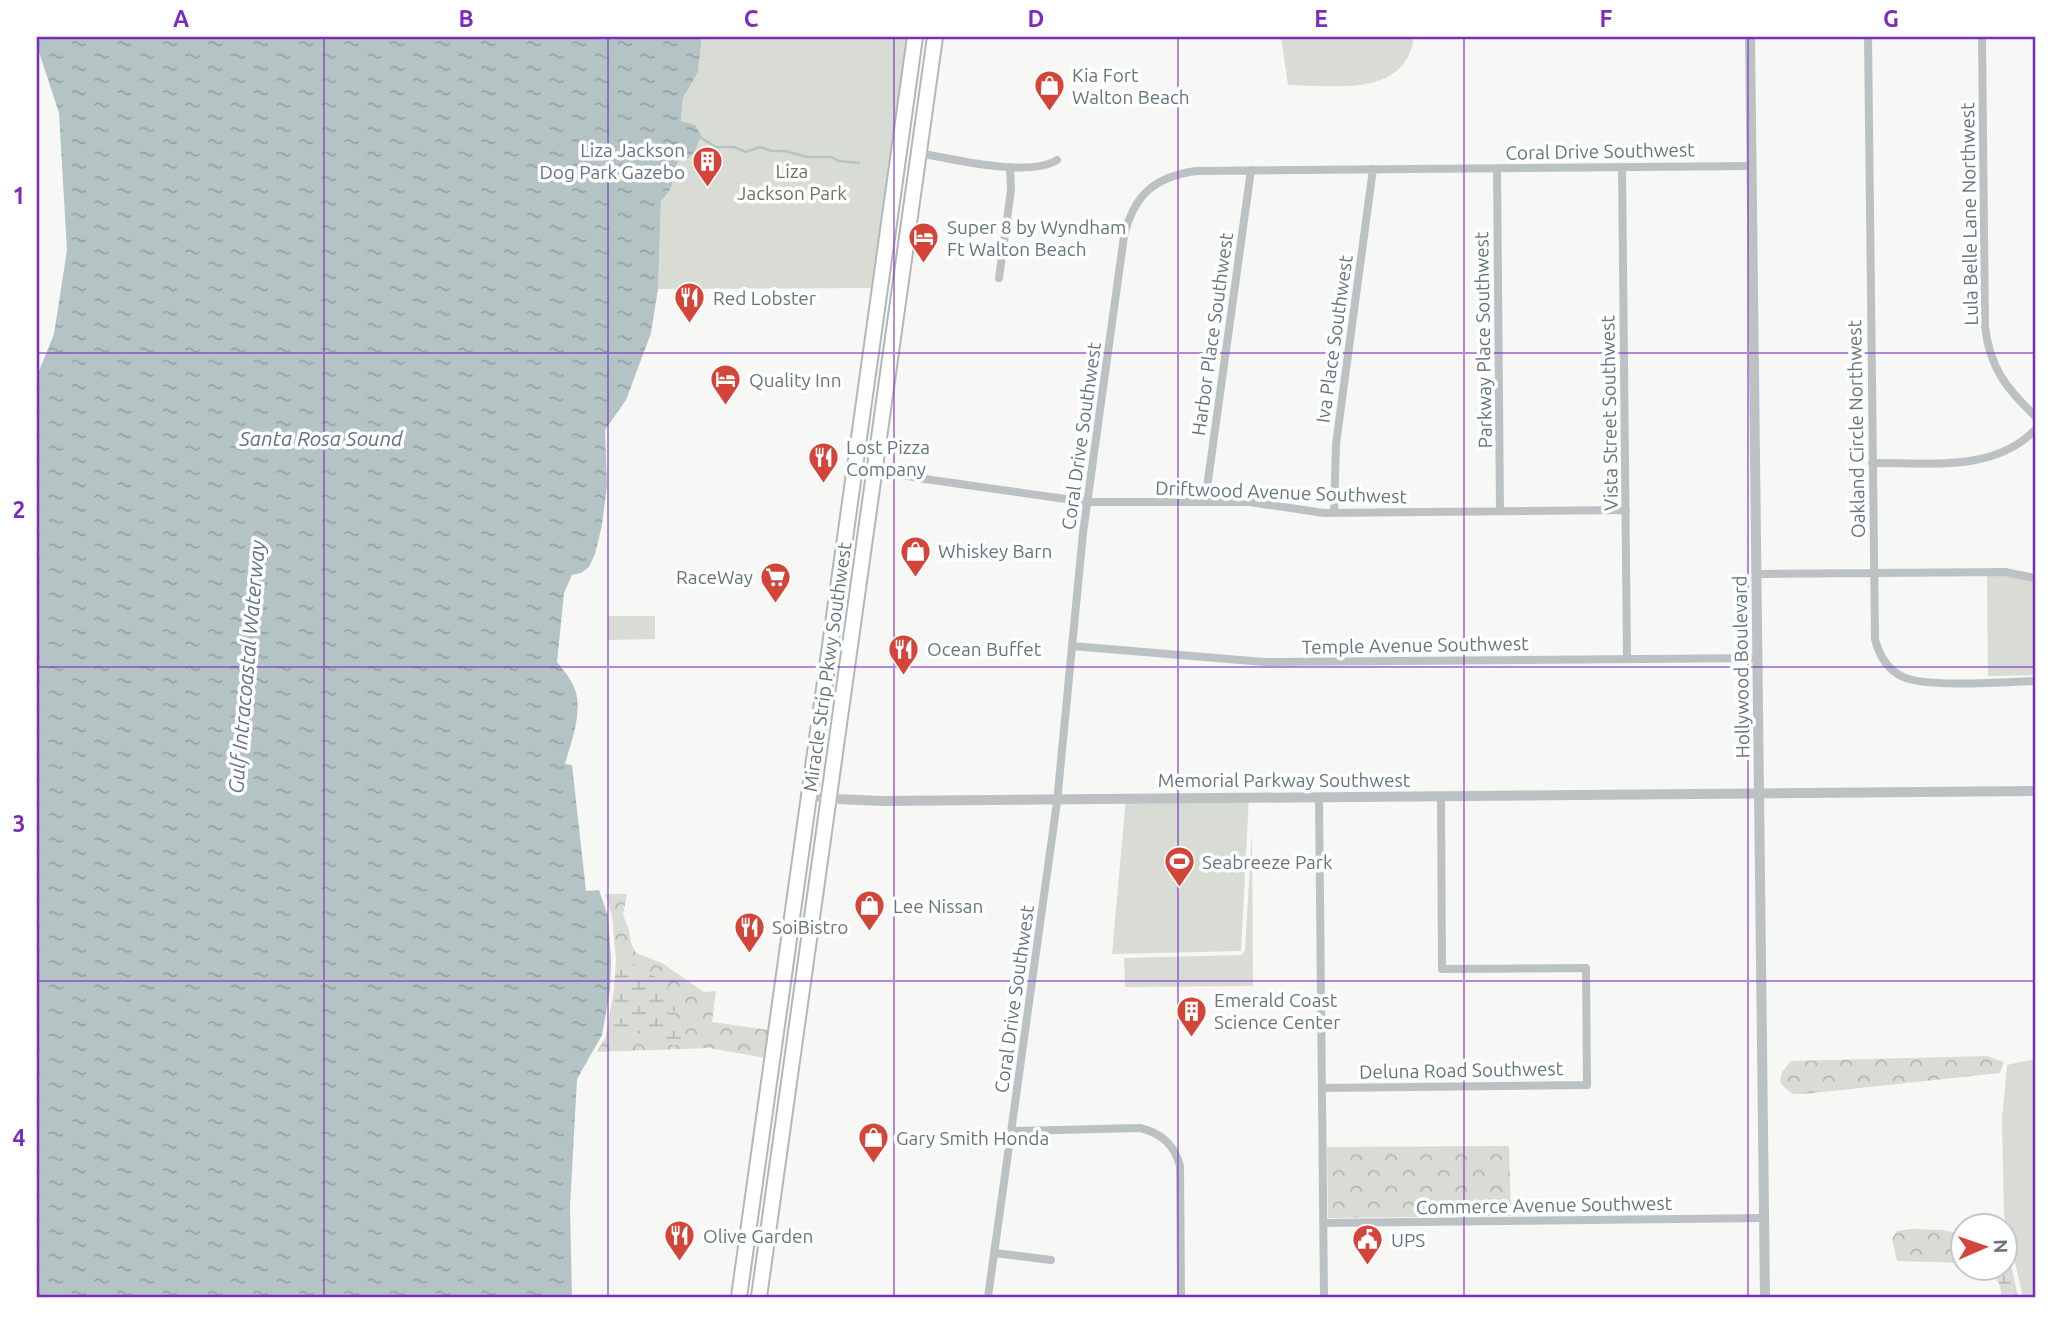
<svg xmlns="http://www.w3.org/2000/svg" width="2072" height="1334" font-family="Ubuntu,sans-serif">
<defs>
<pattern id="forest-crowns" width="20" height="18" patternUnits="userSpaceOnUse" patternTransform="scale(1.75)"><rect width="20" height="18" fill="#d8dcd4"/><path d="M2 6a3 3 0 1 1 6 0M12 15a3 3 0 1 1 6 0" fill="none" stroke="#b3b7b1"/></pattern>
<pattern id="wetland-marsh" width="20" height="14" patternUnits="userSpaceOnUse" patternTransform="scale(1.75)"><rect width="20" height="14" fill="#d8dcd4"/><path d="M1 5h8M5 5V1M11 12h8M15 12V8" fill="none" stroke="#b3b7b1"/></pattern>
<pattern id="water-ripples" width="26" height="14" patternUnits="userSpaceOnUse" patternTransform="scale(1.75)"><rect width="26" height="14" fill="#b4c3c4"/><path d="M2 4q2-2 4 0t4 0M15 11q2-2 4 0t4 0" fill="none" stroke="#96a3a4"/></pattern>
</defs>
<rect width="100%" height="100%" fill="#f7f7f5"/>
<path fill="#d8dcd4" d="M702 37H915L879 288 658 289 661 201C678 186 670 177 679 160L689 158 695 151 681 121 683 98 698 72Z
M1281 37H1414C1405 99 1333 85 1288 85Z
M1987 576H2010L2035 581V675L1988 676Z
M608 616H655V639L608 640Z
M1249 797 1241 951 1112 954 1126 798Z
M1252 830 1253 986 1125 987 1124 958 1241 955 1245 951Z
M2035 1059V1297H2023L2004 1215 2002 1120 2007 1065Z"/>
<path fill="url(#forest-crowns)" d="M605 894H627L623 915 629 930 631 943 636 953 662 963 704 992 716 991 712 1022 769 1030 765 1058 709 1048 597 1052 606 1036C617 1034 630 1032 641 1034 660 1037 664 1049 686 1043L689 1039 676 1024 669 1013 683 1008C668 986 644 963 616 960L612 916Z
M1987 1056 2004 1062 2000 1073 1804 1094H1792L1780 1083 1782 1072 1791 1061Z
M1509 1146 1511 1216 1328 1218 1327 1147Z
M1912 1229 1942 1230 1963 1234V1263L1897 1261 1892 1239 1897 1231Z"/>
<path fill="url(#wetland-marsh)" d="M616 960C645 963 667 985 684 1008L669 1013 676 1024 690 1039 686 1043C664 1049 661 1037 641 1034 630 1032 617 1034 606 1036L614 990Z
M2006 1259H2010L2018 1297H2002L1999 1283 1989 1268H2006Z"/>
<path fill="url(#water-ripples)" d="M37 37H702L698 72 683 98 681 121 695 125 701 135 695 151 689 158 679 160C669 178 679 184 661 201L658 289 651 333 626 400 605 430 607 485 602 525 595 554 589 567 581 573 572 575 564 593 557 662C562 668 567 674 571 681 586 705 572 739 565 764L572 765 586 891 599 890 608 916 611 959 610 990 602 1035 577 1079 570 1207 572 1297H37V376L54 334 67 250 59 113 37 46Z"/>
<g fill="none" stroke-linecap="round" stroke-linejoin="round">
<path stroke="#b4c3c4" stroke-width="2.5" d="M700 137 716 147H734L746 152 760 147 772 151H785L807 157H831L839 161 859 163"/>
<defs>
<path id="trunk" d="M739 1297 915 37
M759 1297 935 37"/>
</defs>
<use href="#trunk" stroke="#b2b7b9" stroke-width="18"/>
<path stroke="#bcc2c4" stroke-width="8" d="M1868 37 1875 639C1879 655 1888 670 1903 677 1927 688 2006 682 2035 681
M1982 37 1985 327C1990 368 2006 388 2035 416
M919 153C952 159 1029 178 1057 160
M1622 167 1627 659
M1497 168 1500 511
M999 278 1011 190 1010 167
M1872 463C1928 462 1993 473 2035 430
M854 465 918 478 1087 502H1249L1324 513 1626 510
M1205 502 1251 170
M1334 513 1336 444 1373 169
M1757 574 2005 572 2035 578
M1072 646 1264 662 1758 658
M1319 797 1324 1297
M1322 1088 1587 1085 1586 968 1442 969 1441 796
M1012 1131 1140 1128C1161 1133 1174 1144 1180 1166L1181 1297
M1323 1223 1765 1218
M995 1253 1051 1260
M988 1297 1057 802 1083 533 1124 236C1134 195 1154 177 1196 171L1752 166"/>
<path stroke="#bcc2c4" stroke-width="10" d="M1750 37 1765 1297
M810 795 837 799 882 801 2035 791"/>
<use href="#trunk" stroke="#fff" stroke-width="14"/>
</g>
<path fill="none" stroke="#7b2cbf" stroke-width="2" stroke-opacity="0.55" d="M324 37V1297M608 37V1297M894 37V1297M1178 37V1297M1464 37V1297M1748 37V1297M37 353H2035M37 667H2035M37 981H2035"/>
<defs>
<symbol id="shop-pin" viewBox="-11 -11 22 30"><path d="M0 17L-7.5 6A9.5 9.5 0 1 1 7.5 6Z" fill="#d34539" stroke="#fff"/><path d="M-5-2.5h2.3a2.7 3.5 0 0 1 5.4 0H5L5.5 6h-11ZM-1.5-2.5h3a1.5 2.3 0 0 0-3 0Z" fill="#fff"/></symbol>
<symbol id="building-pin" viewBox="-11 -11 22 30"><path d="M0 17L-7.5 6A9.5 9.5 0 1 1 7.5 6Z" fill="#d34539" stroke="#fff"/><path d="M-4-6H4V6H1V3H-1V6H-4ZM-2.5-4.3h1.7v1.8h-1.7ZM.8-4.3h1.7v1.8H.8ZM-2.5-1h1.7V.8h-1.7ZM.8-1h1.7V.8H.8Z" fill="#fff"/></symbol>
<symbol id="hotel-pin" viewBox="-11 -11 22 30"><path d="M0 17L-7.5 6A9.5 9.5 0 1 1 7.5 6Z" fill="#d34539" stroke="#fff"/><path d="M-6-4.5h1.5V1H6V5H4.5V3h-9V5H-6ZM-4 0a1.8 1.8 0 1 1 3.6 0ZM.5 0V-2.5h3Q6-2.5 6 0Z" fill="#fff"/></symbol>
<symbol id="restaurant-pin" viewBox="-11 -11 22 30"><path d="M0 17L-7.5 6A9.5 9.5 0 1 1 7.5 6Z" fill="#d34539" stroke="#fff"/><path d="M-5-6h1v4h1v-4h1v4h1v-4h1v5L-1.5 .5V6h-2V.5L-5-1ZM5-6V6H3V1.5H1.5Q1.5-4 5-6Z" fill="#fff"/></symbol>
<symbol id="supermarket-pin" viewBox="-11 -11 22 30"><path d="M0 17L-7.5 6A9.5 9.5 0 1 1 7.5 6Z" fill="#d34539" stroke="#fff"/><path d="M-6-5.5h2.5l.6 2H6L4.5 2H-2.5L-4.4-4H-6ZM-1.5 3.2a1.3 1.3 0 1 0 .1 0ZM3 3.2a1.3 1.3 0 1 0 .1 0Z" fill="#fff"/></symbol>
<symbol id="stadium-pin" viewBox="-11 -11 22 30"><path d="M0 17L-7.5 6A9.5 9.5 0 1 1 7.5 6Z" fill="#d34539" stroke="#fff"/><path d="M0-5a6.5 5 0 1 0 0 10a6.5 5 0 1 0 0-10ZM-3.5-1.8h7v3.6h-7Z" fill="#fff"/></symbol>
<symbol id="civic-pin" viewBox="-11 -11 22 30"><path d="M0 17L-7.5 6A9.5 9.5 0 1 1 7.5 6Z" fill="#d34539" stroke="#fff"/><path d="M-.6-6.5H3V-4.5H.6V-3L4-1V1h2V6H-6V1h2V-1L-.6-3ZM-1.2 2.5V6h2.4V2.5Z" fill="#fff"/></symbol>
</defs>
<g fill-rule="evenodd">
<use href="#shop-pin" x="1032" y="68" width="35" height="47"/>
<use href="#building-pin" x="690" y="144" width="35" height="47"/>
<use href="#hotel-pin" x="906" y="220" width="35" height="47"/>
<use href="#restaurant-pin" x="672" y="280" width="35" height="47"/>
<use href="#hotel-pin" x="708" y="362" width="35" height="47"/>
<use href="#restaurant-pin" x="806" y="440" width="35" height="47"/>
<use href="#shop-pin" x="898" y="534" width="35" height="47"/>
<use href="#supermarket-pin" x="758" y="560" width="35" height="47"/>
<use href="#restaurant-pin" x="886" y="632" width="35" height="47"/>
<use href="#stadium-pin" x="1162" y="844" width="35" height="47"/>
<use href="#shop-pin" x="852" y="888" width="35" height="47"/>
<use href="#restaurant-pin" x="732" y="910" width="35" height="47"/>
<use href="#building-pin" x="1174" y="994" width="35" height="47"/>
<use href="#shop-pin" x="856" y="1120" width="35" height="47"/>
<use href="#restaurant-pin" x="662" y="1218" width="35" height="47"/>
<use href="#civic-pin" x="1350" y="1222" width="35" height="47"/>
</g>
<g text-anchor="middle" stroke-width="7" stroke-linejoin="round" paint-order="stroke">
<g font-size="19" fill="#65777d" stroke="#fff" text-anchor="start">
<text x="1072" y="82">Kia Fort<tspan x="1072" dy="22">Walton Beach</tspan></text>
<text x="685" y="157" text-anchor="end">Liza Jackson<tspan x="685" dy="22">Dog Park Gazebo</tspan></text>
<text x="947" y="234">Super 8 by Wyndham<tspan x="947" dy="22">Ft Walton Beach</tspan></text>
<text x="713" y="305">Red Lobster</text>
<text x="749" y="387">Quality Inn</text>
<text x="846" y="454">Lost Pizza<tspan x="846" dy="22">Company</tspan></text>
<text x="938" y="558">Whiskey Barn</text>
<text x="753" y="584" text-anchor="end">RaceWay</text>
<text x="927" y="656">Ocean Buffet</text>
<text x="1202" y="869">Seabreeze Park</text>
<text x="893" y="913">Lee Nissan</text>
<text x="772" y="934">SoiBistro</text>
<text x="1214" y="1007">Emerald Coast<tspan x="1214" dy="22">Science Center</tspan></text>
<text x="896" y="1145">Gary Smith Honda</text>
<text x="703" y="1243">Olive Garden</text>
<text x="1391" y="1247">UPS</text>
</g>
<g font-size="19" fill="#65777d" stroke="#fff">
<text transform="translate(1600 151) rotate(-1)" y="7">Coral Drive Southwest</text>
<text transform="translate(1969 214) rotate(-91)" y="7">Lula Belle Lane Northwest</text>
<text transform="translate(1212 334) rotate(-82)" y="7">Harbor Place Southwest</text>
<text transform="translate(1334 339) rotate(-82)" y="7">Iva Place Southwest</text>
<text transform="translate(1483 340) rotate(-91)" y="7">Parkway Place Southwest</text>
<text transform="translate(1609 413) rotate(-91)" y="7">Vista Street Southwest</text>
<text transform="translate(1856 429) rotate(-91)" y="7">Oakland Circle Northwest</text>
<text transform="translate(1081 436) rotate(-82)" y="7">Coral Drive Southwest</text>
<text transform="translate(1281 492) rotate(2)" y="7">Driftwood Avenue Southwest</text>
<text transform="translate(1415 645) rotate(-1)" y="7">Temple Avenue Southwest</text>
<text transform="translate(827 667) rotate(-82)" y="7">Miracle Strip Pkwy Southwest</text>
<text transform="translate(1741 667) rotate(-91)" y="7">Hollywood Boulevard</text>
<text x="1284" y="787">Memorial Parkway Southwest</text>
<text transform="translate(1014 999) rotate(-82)" y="7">Coral Drive Southwest</text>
<text transform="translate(1461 1070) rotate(-1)" y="7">Deluna Road Southwest</text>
<text transform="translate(1544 1205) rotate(-1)" y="7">Commerce Avenue Southwest</text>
</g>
<g font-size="19" fill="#697664" stroke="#fff">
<text x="792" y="178">Liza<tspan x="792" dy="22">Jackson Park</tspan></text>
</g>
<g font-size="21" font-style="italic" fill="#607678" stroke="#fff">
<text x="321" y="446">Santa Rosa Sound</text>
<text transform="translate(247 667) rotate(-85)" y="7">Gulf Intracoastal Waterway</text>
</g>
</g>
<rect width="2072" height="1334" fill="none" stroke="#ffffff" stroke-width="77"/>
<g transform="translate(1984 1247) rotate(88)"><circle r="33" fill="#ffffff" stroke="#c1c9cb" stroke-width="2"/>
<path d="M0-5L12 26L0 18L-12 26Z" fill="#d34539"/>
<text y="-10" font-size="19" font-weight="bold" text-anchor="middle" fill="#65777d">N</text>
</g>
<rect x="38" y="38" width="1996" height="1258" fill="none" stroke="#7b2cbf" stroke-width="2.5"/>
<g font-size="23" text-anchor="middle" font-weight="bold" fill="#7b2cbf">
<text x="181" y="27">A</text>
<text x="466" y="27">B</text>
<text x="751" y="27">C</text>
<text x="1036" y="27">D</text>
<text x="1321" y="27">E</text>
<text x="1606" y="27">F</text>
<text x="1891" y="27">G</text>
<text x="19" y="204">1</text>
<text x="19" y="518">2</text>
<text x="19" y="832">3</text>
<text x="19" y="1146">4</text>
</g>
</svg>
